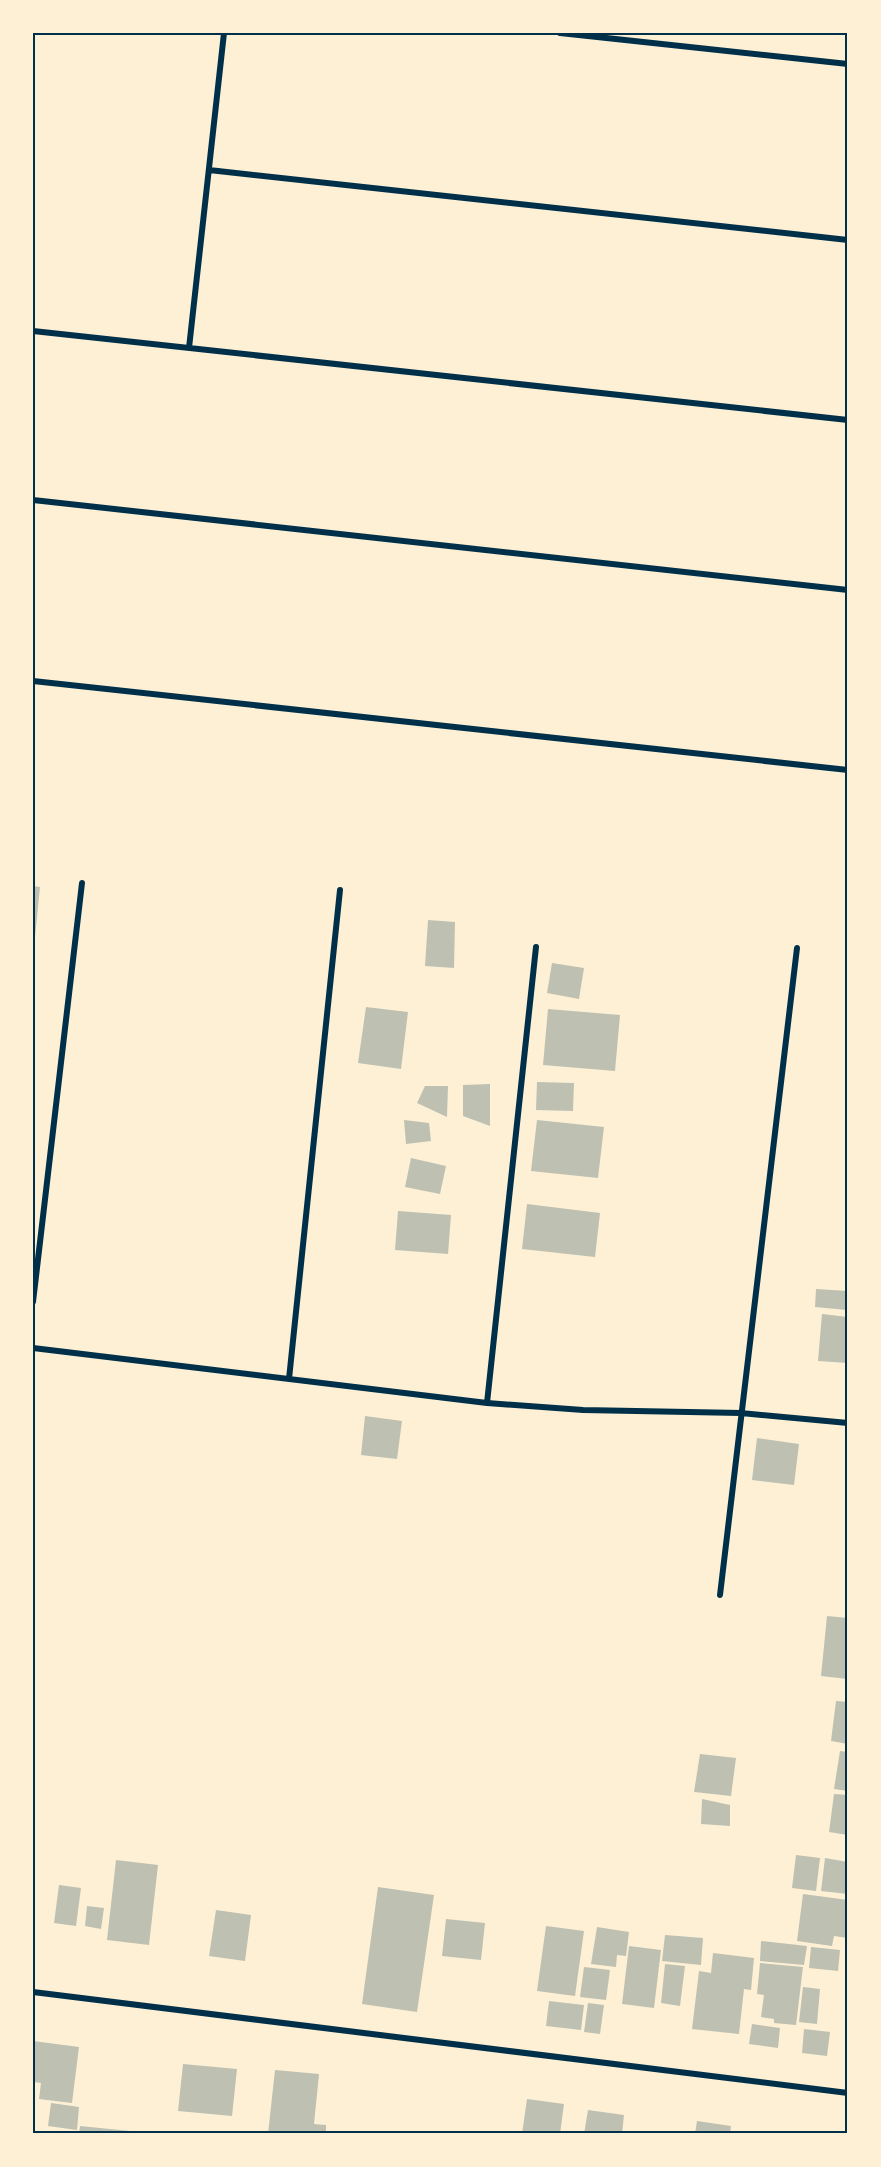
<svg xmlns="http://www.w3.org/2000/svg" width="881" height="2167" font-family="Karla,sans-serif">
<rect width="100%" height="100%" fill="#fdf0d5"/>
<path fill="#bec0b2" d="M33 886 40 887 35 937H33Z
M428 920 455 922 454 968 425 966Z
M552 963 584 968 579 999 547 993Z
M366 1007 408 1012 401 1069 358 1063Z
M548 1009 620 1015 615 1071 543 1065Z
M537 1082 574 1083 573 1111 536 1110Z
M490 1084V1126L463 1116V1085Z
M425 1086H448L447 1117 417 1103Z
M404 1120 429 1123 431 1141 406 1144Z
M537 1120 604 1127 598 1178 531 1171Z
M411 1158 446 1166 440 1194 405 1187Z
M527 1204 600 1213 595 1257 522 1249Z
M398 1211 451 1215 448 1254 395 1250Z
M816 1289 848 1291 847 1310 815 1307Z
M822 1314 848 1317V1363L818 1361Z
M365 1416 402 1421 397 1459 361 1455Z
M757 1438 799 1444 794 1485 752 1480Z
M827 1616 848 1618V1679L821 1676Z
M836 1701 848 1702V1744L831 1741Z
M840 1751 848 1752V1791L834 1789Z
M700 1754 736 1758 731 1796 694 1792Z
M834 1794 848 1795V1835L829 1832Z
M702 1799 730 1805V1826L701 1824Z
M796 1855 820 1858 816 1891 792 1888Z
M825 1858 848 1862V1894L821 1891Z
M116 1860 158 1865 149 1945 107 1940Z
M59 1885 81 1888 76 1926 54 1923Z
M378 1887 434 1895 417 2012 362 2004Z
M803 1894 848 1900V1938L834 1936 832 1946 797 1941Z
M87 1906 104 1908 101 1929 85 1926Z
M216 1910 251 1915 245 1961 209 1956Z
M446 1919 485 1923 481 1960 442 1956Z
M546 1926 584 1931 575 1996 537 1991Z
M597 1927 629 1932 626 1956 617 1955 616 1967 591 1964Z
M665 1935 703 1938 701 1965 662 1961Z
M761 1941 807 1946 804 1965 760 1961Z
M629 1946 661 1950 654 2008 622 2004Z
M811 1947 840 1950 838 1971 809 1968Z
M713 1953 754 1958 751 1990 744 1989 739 2034 692 2029 699 1971 711 1973Z
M760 1963 803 1967 796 2025 774 2023V2019L761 2017 764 1995 757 1994Z
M665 1964 685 1966 680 2006 661 2003Z
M584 1967 610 1970 606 2000 580 1997Z
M803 1987 820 1989 817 2024 799 2022Z
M549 2001 584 2005 581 2030 546 2026Z
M588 2003 604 2005 600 2034 584 2032Z
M752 2024 780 2028 778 2048 749 2044Z
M804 2029 830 2032 827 2056 802 2053Z
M33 2041 79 2047 72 2103 39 2099 41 2083 33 2082Z
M183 2064 237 2069 232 2116 178 2111Z
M275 2070 319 2074 314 2124 326 2125V2134H268Z
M527 2099 564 2104 560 2134H522Z
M51 2103 79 2107 77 2130 48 2126Z
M588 2110 624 2115 622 2134H584Z
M697 2121 731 2126 730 2134H695Z
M80 2126 140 2132V2134H79Z"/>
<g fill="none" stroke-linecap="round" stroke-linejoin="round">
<path stroke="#003049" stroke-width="6" d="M560 33 848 64
M209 170 848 240
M33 331 848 420
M189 348 224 33
M33 500 848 590
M33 681 848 770
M33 1302 82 883
M33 1348 487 1403 583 1410 741 1413 848 1423
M289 1379 340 890
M487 1403 536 947
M720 1595 797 948
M33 1992 848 2093"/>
</g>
<rect width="881" height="2167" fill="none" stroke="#fdf0d5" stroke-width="69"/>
<rect x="34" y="34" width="812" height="2098" fill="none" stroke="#003049" stroke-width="2"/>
</svg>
